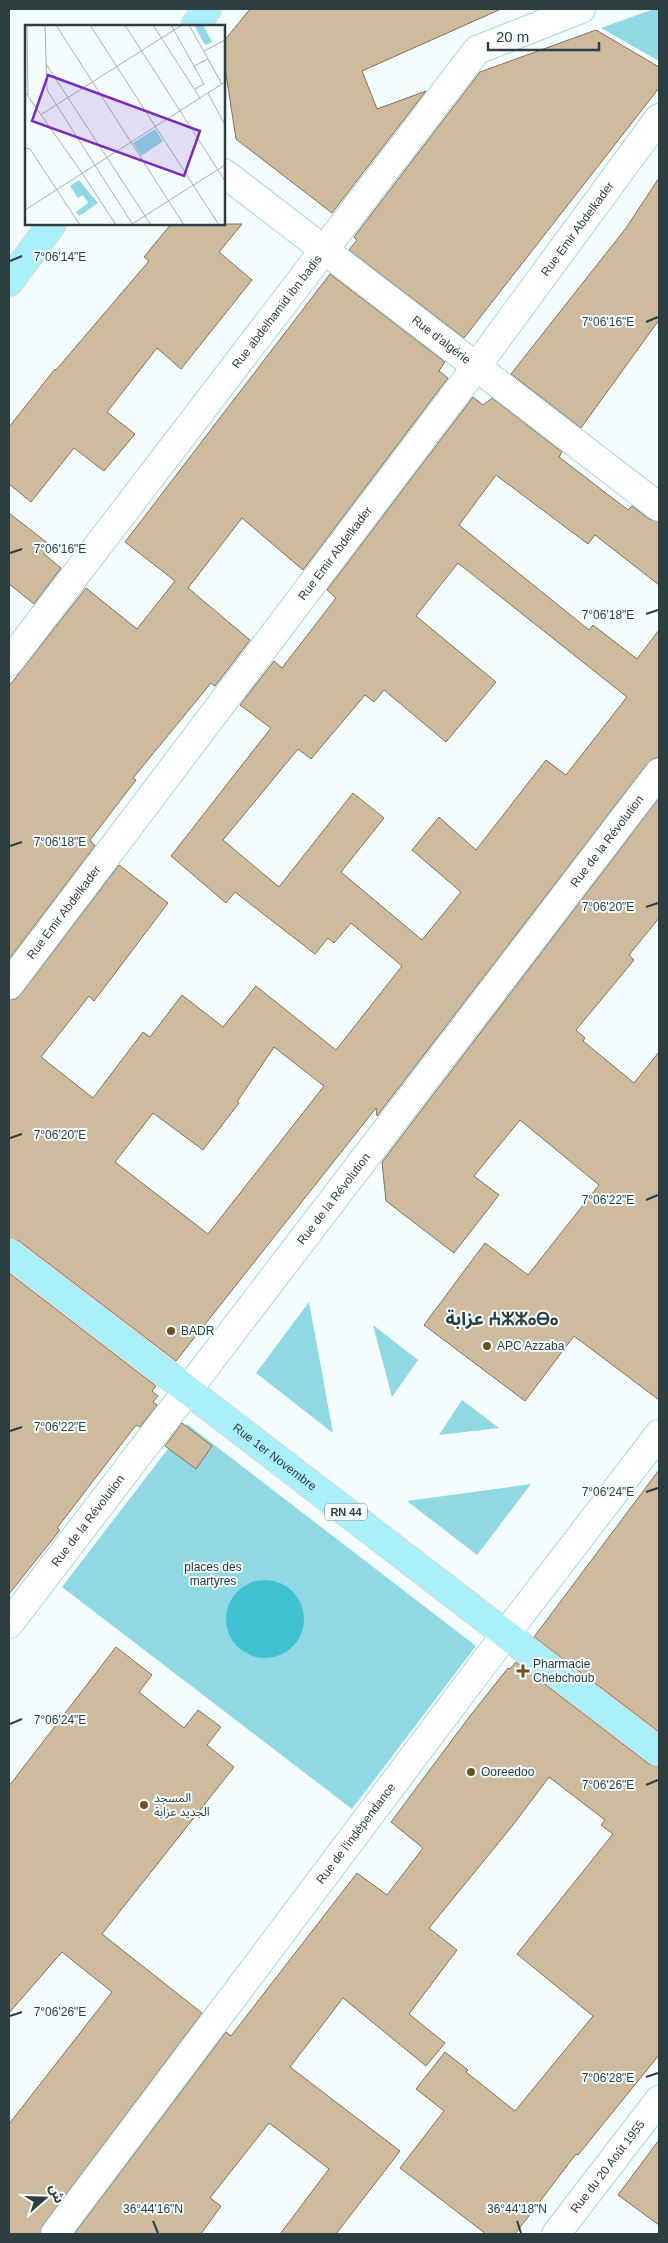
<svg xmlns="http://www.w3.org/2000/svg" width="668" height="2243" font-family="Arial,'Noto Sans Arabic','Noto Sans Tifinagh',sans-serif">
<rect width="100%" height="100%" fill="#f4fdfe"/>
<path fill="#90d8e3" d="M654 9H659V61L601 28Z
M309 1302 333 1433 256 1373Z
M373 1325 418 1360 392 1397Z
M462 1400 499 1428 439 1435Z
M187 1424 476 1646 352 1809 62 1587Z
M531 1484 477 1555 407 1501Z"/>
<path fill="#40c1d2" d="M226 1619a39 39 0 1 1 78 0a39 39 0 1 1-78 0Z"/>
<path fill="#ceba9d" stroke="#847156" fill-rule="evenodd" d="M250 9H501L362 71 377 109 426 91 332 213 236 139 224 61V41Z
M596 30 659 67V88L464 338 349 250 357 240 354 237 480 72Z
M659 178V320L581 428 511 374 626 228Z
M171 224H242L219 252 252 280 181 369 157 348 107 412 135 434 104 471 74 448 31 502 9 484V427L55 369 56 370 149 261 144 257Z
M330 274 445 362 439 371 448 378 303 570 242 518 188 588 250 640 215 686 211 683 133 778 136 780 90 840 95 846 9 959V686L86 588 137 629 175 581 125 542Z
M473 397 483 405 492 398 562 452 559 457 628 510 632 506 649 519 659 522V585L595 535 588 544 496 475 459 525 589 630 593 625 637 659 659 630V758L653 759 647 764 377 1116 376 1108 176 1361 19 1241 9 1238V1000L16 999 21 994 119 865 168 903 94 1001 89 996 41 1057 93 1098 143 1032 150 1037 182 995 223 1027 256 986 336 1050 402 966 351 923 334 943 328 938 315 954 235 892 226 903 171 856 271 728 240 705 274 661 282 668 336 598 327 590ZM458 563 627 697 566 775 546 760 476 850 439 817 412 850 461 892 422 940 341 872 384 818 353 793 279 887 223 840 298 749 311 759 365 695 374 702 384 690 446 742 496 682 416 616ZM274 1047 324 1086 208 1234 115 1162 153 1113 203 1150 239 1103 237 1102Z
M9 513 50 545 44 554 61 568 34 604 9 584Z
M659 798V918L629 955 634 960 576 1030 585 1038 583 1041 634 1083 659 1052V1400L574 1336 525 1401 424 1325 485 1243 528 1275 599 1185 520 1120 474 1176 499 1195 454 1253 386 1201 382 1162Z
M9 1273 156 1386 152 1391 158 1396 153 1402 157 1405 140 1427 136 1425 57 1528 60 1530 9 1594Z
M182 1423 212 1446 196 1469 165 1446Z
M659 1470V1732L534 1637Z
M116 1647 152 1675 139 1692 184 1728 198 1710 221 1727 207 1745 234 1767 102 1934 202 2013 43 2225 40 2234H9V2124L112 1992 62 1952 9 2013V1786Z
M516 1662 649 1764 659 1767V2055L578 2155 576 2154 515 2234H486L400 2168 444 2111 416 2089 445 2052 468 2070 466 2072 515 2111 593 2016 517 1954 613 1834 601 1825 605 1820 549 1777 513 1825 429 1928 457 1950 409 2014 445 2043 426 2066 343 1998 290 2067 400 2151 336 2234H280L329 2169 269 2123 210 2198 221 2206 201 2234H74L226 2032 231 2036 357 1873 387 1895 423 1848 391 1822 470 1716 508 1668 510 1669Z
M659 2140V2225L618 2195Z"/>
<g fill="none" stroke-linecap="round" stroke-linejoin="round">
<defs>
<g id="minor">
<path id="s1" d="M224 173 659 507"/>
<path id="s2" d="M9 662 477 50 581 9"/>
<path id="s3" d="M9 985 476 367 659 118"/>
<path id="s4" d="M9 1624 659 773"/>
<path id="s5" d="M55 2234 505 1635 659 1434"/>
<path id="s6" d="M556 2234 659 2100"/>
</g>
<g id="major">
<path d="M195 26 207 9"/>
<path d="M9 282 52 224"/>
<path id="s7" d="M9 1253 659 1752"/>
</g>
</defs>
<use href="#minor" stroke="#abd6dc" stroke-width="30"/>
<use href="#major" stroke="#d5d8d9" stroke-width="30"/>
<use href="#minor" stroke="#fff" stroke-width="28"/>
<use href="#major" stroke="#aaf0fa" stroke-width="28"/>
</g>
<path fill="none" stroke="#2d3e41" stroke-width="2" d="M10 261 22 256M646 322 658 317M10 553 22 549M646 614 658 610M10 846 22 842M646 907 658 903M10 1138 22 1134M646 1200 658 1195M10 1431 22 1427M646 1492 658 1488M10 1724 22 1719M646 1785 658 1780M10 2016 22 2012M646 2077 658 2073M153 2221 158 2233M517 2221 521 2233"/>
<g fill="#6d5124" stroke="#f4fdfe" stroke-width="2">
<circle cx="171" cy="1331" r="5"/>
<circle cx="487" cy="1346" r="5"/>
<path d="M520.5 1663.5h5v5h5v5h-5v5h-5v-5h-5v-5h5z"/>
<circle cx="471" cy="1772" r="5"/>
<circle cx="144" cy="1805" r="5"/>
</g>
<g text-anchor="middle" stroke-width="4" stroke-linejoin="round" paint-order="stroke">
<rect fill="#f4fdfe" stroke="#69777a" stroke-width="1" x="325" y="1503.5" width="42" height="17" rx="4"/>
<g font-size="11" font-weight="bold" fill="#2d3e41">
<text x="346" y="1516">RN 44</text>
</g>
<g font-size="12" fill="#2d3e41" stroke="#f4fdfe">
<text dy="4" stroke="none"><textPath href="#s3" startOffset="946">Rue Emir Abdelkader</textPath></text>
<text dy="4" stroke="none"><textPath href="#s2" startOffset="441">Rue abdelhamid ibn badis</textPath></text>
<text dy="4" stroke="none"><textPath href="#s1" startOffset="274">Rue d'algérie</textPath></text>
<text dy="4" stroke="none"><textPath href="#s3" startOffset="541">Rue Emir Abdelkader</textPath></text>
<text dy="4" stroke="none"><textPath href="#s4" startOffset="985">Rue de la Révolution</textPath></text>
<text dy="4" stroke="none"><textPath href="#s3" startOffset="91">Rue Emir Abdelkader</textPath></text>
<text dy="4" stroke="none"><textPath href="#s4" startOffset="535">Rue de la Révolution</textPath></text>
<text dy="4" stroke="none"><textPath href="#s7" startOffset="335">Rue 1er Novembre</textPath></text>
<text dy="4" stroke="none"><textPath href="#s4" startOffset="130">Rue de la Révolution</textPath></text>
<text dy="4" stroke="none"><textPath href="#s5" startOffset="501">Rue de l'indépendance</textPath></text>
<text dy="4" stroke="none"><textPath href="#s6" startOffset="85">Rue du 20 Août 1955</textPath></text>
</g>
<g font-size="12" fill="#2d3e41" stroke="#f4fdfe" text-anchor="start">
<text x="181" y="1335">BADR</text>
<text x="497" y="1350">APC Azzaba</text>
<text x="533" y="1668">Pharmacie<tspan x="533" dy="14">Chebchoub</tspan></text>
<text x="481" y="1776">Ooreedoo</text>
<text x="154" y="1802">المسجد<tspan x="154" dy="14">الجديد عزابة</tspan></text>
</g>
<g font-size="12" fill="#1e3437" stroke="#f4fdfe">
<text x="213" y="1571">places des<tspan x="213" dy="14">martyres</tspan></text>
</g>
<g font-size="18" font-weight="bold" fill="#2d3e41" stroke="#f4fdfe">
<text x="502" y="1325">عزابة ⵄⵣⵣⴰⴱⴰ</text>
</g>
</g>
<g transform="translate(25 25)">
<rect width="200" height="200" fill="#f4fdfe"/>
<path d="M169 0H178L187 17 180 20ZM130 104 138 116 116 131 108 118ZM54 155 73 178 54 191 51 187 63 178 58 170 53 173 45 161Z" fill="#90d8e3"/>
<path fill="none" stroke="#a4b1b2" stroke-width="1" d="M2 0 3 70M20 0 22 65 108 200M31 0 159 200M65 0 194 200M100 0 200 156M128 0 175 73M146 0 179 59 170 64M164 0 197 59M179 26 200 15M21 39 126 200M169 41 183 34M0 67 57 148M183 68 200 100M17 89 157 0M0 123 5 124 55 200M57 148 91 200M0 185 200 57M107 199 200 140"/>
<path fill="#7b2cbf" fill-opacity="0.15" stroke="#7b2cbf" stroke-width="2.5" d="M23 50 175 106 159 151 7 96Z"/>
<rect width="200" height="200" fill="none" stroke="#2d3e41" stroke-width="2.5"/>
</g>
<g font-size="12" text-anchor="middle" fill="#2d3e41" stroke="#f4fdfe" stroke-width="4" stroke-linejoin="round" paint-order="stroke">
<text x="60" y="261">7°06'14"E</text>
<text x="608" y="326">7°06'16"E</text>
<text x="60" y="553">7°06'16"E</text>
<text x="608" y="619">7°06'18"E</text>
<text x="60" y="846">7°06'18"E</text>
<text x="608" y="911">7°06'20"E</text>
<text x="60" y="1139">7°06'20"E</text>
<text x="608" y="1204">7°06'22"E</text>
<text x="60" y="1431">7°06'22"E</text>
<text x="608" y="1496">7°06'24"E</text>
<text x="60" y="1724">7°06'24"E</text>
<text x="608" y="1789">7°06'26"E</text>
<text x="60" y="2016">7°06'26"E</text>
<text x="608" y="2082">7°06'28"E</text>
<text x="153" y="2213">36°44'16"N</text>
<text x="517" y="2213">36°44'18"N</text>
</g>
<rect width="668" height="2243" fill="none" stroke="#2d3e41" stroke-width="20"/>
<g transform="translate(45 2198) rotate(70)" stroke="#f4fdfe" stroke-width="4" paint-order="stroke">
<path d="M0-4L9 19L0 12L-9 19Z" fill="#2d3e41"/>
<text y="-8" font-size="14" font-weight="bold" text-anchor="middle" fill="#2d3e41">ش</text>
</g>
<path d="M488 42v8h111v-8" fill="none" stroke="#2d3e41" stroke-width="2.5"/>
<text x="496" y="42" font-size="15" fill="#2d3e41" stroke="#f4fdfe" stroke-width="4" paint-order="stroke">20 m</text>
</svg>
